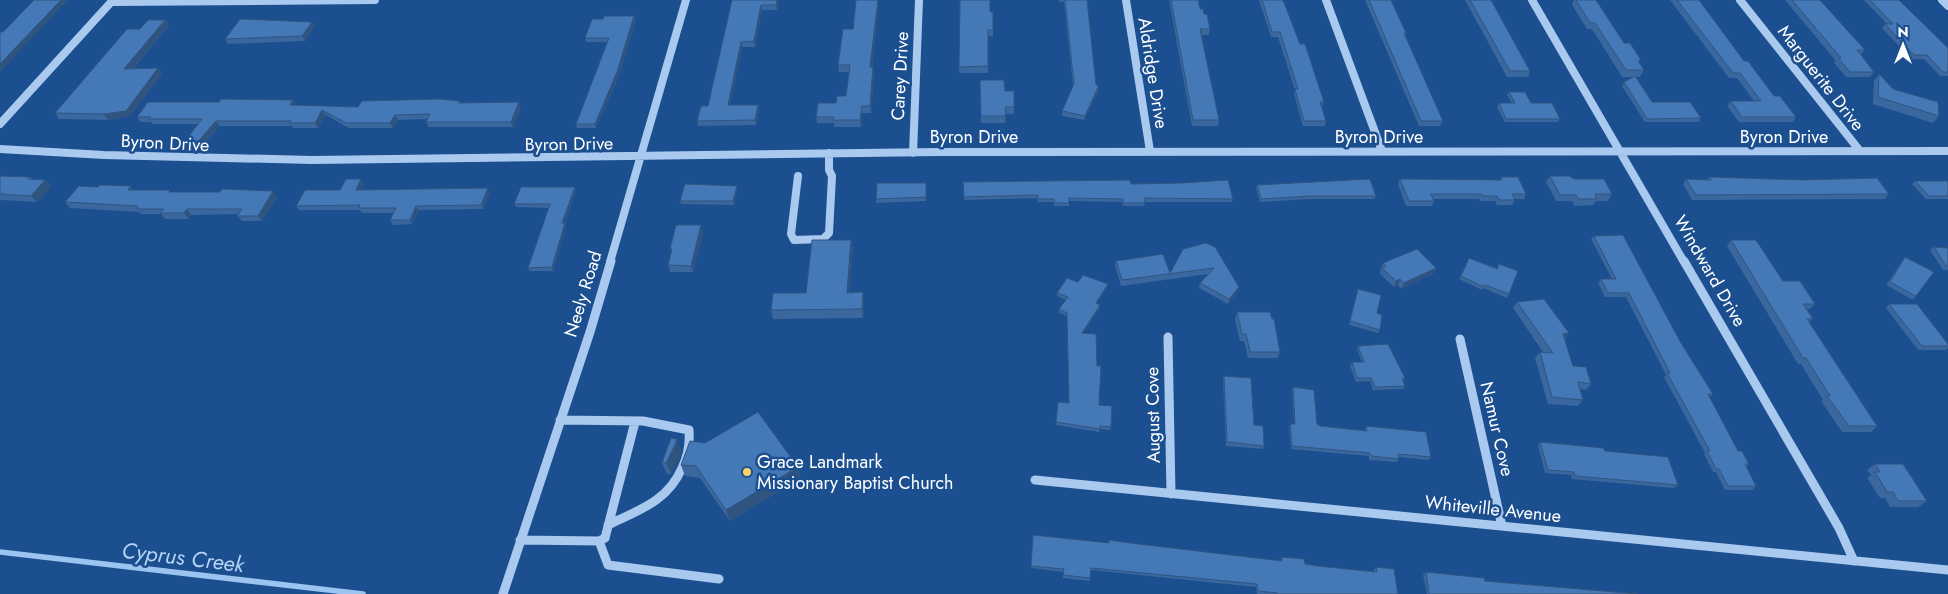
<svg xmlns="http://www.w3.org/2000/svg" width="1948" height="594" font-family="Jost,sans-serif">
<rect width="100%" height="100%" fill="#1b4f8f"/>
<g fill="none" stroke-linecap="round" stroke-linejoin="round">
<path stroke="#9cc4f0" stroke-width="5.5" d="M0 552 363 594"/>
<path stroke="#a9c9ee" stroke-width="8" d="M1126 0 1150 151
M1326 0 1382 151
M1532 0 1684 262
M1740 0 1860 151
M1942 0 1948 6
M112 2 375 0
M0 124 113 0
M0 149 104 155 312 160 939 152 1948 151
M913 153 919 0
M798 176 791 234 794 240 823 239 829 233 832 176 829 170V153
M610 262 686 0"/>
<path stroke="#a9c9ee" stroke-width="9" d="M1684 261 1839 528 1854 561
M1168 337 1171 494
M1460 339 1502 526
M560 420 643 421 689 430C690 443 688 456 682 468 668 501 639 510 608 525
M1035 480 1948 570
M520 540 599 541 605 538 635 422
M599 541 608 565 719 579
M503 594 590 332 611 261"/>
</g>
<path fill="#3a679d" d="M732 0H779L777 10H762L755 47H742L730 105H758L759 110 756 125 698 126 697 121 708 106Z
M960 0 990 12H993V36H988V73H959Z
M1059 0H1087L1096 85 1099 90 1084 120 1062 116V111L1073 86 1064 2H1059Z
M1169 0H1198L1200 9 1204 14 1210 29 1209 35H1201L1219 120 1218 126H1192Z
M1259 0H1283L1300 44 1324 102 1322 107 1326 121 1325 126H1303L1294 94 1295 90 1278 37H1271Z
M1365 0H1391L1406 33 1405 36 1443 121 1440 126H1419Z
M1457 0H1491L1530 71 1528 77H1507L1465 0Z
M1574 0H1596L1624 43 1641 60 1639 62 1644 70 1640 77H1636L1652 102 1701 118 1699 122H1645L1622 86 1624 82 1634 77H1622L1592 29H1587L1572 5Z
M1670 0H1699L1744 61 1774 96 1796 117 1793 122H1739L1727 106 1731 101H1754L1737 78H1729Z
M1785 0H1820L1865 50 1861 54 1874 72 1870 77H1846L1834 63 1836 61Z
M1864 0H1899L1948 48V76H1940L1924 59H1911L1882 28 1885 24H1887Z
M634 16 636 20 619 76 596 128H577L576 124 607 42H586L585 38 603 19Z
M165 20 169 25 133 69 158 68 162 74 130 116 108 120 59 119 55 113 140 29Z
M877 24 872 67 874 74 871 113H862L861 127H834V123H817L816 117 846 96 849 72H839L838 65Z
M315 26 305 41 228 44 225 39Z
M1879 74 1893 89 1939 116 1933 123 1873 104 1874 81Z
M980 80 1005 91 1014 107V114H1006L1005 123H981Z
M1509 92 1560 119 1558 122H1505L1497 107 1499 103H1512L1507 95Z
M460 101 461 103 521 108 513 127H429L426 122 428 119 398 120 393 128H349L326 115 318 128H293L292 126H220L200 149 192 142 188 137 198 124H153L151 122H141L137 117 358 107Z
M0 176 30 177 32 179 52 186 37 202 0 200Z
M1550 176 1574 179 1612 194 1608 201H1596L1593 205 1574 206 1572 201H1556L1546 182Z
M1501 177 1526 194 1524 199H1514L1515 200 1512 205H1497L1495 201H1480L1479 199H1433L1434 201 1432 206H1406L1398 184 1400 179 1500 180Z
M1709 177 1803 180 1889 194 1885 199 1692 200 1683 184 1686 179 1707 180Z
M361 179 364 184 361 190 490 192 483 209 419 210 412 224 393 225 390 220 394 213H362L360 210H299L296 206 340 190Z
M1915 181H1948V199H1926L1912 184Z
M963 182 1131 184 1233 199 1232 202H1145L1144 206H1123L1122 202 1069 201V206H1054L1053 202H1038L1037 198 964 200Z
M926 183V201L876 203V199Z
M1257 185 1376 196 1374 199H1310L1260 202 1256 188Z
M737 186V189L734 205 681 204 680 201Z
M575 187 576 190 565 224 566 227 553 271H530L528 268 549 208 516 207 514 204Z
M134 190 171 192 277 197 262 221H242L237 216 239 214 191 215 188 219H165L161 214H141L139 212 70 208 65 202Z
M703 232 693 272H670L668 265 671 252 670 249Z
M1594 236 1681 343 1713 394 1709 398 1738 451 1749 464 1746 467 1756 486 1753 490H1725L1716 472H1713L1704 454 1705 453 1664 377 1666 375 1626 297H1605L1598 283 1601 279H1612L1591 239Z
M851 240 853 249 849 293 863 292 864 302 863 318 773 319 771 310 806 293Z
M1731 240 1783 281 1815 304 1810 309H1806L1813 319 1809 322 1877 426 1871 432H1842L1821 401 1823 400 1801 364H1798L1727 246Z
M1206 243 1238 292 1228 304 1199 288 1200 283 1208 274 1121 286 1115 266 1116 261 1170 273Z
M1934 247 1948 248V270H1943L1930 250Z
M1905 257 1916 296 1913 300 1886 285 1902 261Z
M1469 258 1497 268 1499 264 1509 294 1507 298 1483 288 1482 290 1459 279Z
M1383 263 1436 268 1433 274 1401 289 1398 285 1394 287 1380 274 1381 270H1380Z
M1078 282 1108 284 1107 288 1097 303 1100 308 1083 333 1099 405 1111 427 1110 430 1100 429 1099 432 1056 425 1058 402 1069 403 1067 316 1059 313V309L1066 300 1057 296V293Z
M1358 289 1377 313 1380 330 1378 333 1349 325Z
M1517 302 1569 333 1565 339 1573 366 1591 384 1586 390 1580 389 1583 400 1578 406 1548 404 1535 358 1540 352H1543L1513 308Z
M1889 304 1948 344V348L1946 350H1918L1886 308Z
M1237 312 1280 352 1277 358H1248L1244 341H1240L1235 319Z
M1358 346 1405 378 1403 381 1405 386 1403 389 1373 390 1370 381 1356 382 1350 366 1352 362H1362L1357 349Z
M1224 376 1254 425 1264 446 1263 449 1226 446 1223 379Z
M1293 387 1317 424 1320 426 1365 431V429L1366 426 1431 457 1429 460 1399 457V459L1397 462 1369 460V456L1291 449 1289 427 1290 424H1294L1292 390Z
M1540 442 1605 451 1678 485 1674 488 1572 479 1571 475 1545 473 1538 445Z
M681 450 680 457 671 474H667L662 463Z
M1875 464 1927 501 1918 507H1890L1885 498H1880L1867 478 1871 475 1867 470Z
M681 465 798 467 801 478 730 521 700 478 685 476Z
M1033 535 1280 561 1282 557 1317 566 1374 572V570L1376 567 1398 594H1257L1256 587 1091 570 1090 581 1063 578V572L1031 568Z
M1426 572 1485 581 1638 594H1427L1423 575Z"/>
<path fill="#305480" d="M61 0H68L0 72V64Z
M777 0H779L777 10 776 5Z
M878 0H879L877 24 871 74 870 67Z
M761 5 762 10 755 47 754 41Z
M634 16 636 20 619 76 596 128 595 124Z
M165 20 169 25 128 74 124 69Z
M312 22 315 26 305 41 302 36Z
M741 42 742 47 729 110 728 105Z
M873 67 874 74 871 113 870 106Z
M158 68 162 74 130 116 108 120 104 114Z
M1099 85V90L1084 120 1085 116Z
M293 100 297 105H290Z
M519 102 521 108 513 127 511 122Z
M758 105 759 110 756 125 755 120Z
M862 106V113L861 127 860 120Z
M322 110 326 115 318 128 315 123Z
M395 115 398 120 393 128 390 123Z
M216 121 220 126 200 149 196 144Z
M361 179 364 184 359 194 356 190Z
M45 180 52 186 37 202 31 196Z
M131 186 135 192 128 190Z
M737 186V189L734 205 733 201Z
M575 187 576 190 565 224 566 227 553 271 552 267 562 223Z
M488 188 490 192 483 209 481 205Z
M273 191 277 197 262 221 258 216Z
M416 206 419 210 412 224 410 220Z
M187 209 191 215 188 219 184 213Z
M701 225 703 232 693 272 691 266Z
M851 240 853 249 848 302 847 293Z
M1436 268 1433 274 1401 289 1404 283Z
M1400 279 1398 285 1394 287 1396 281Z
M1108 284 1107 288 1095 306 1096 303Z
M1239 287 1238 292 1228 304 1229 299Z
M863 292 864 302 863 318 862 309Z
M1100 305V308L1081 337 1082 333Z
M1569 333 1564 339 1563 334Z
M677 439 681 450 680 457 671 474 666 463Z
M798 467 801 478 730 521 726 510Z"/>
<path fill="#4478b7" stroke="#305480" d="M34 0H61L0 64V32H3Z
M732 0H777L776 5H761L754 41 741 42 728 105H758L755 120 697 121 701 106H708Z
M856 0H878L870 67H873L870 106H862L860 120H833L834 117H816L818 103H836L837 96H846L850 65H838L843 29H853Z
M960 0H990V12H993V30H988V66L959 67Z
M1065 0H1087L1096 85H1099L1085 116 1062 111 1074 84Z
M1171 0H1198L1200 9H1203L1204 14H1207L1210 29H1200L1219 120H1193Z
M1262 0H1283L1300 44H1305L1324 102H1320L1326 121H1304L1295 89H1298L1280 32H1272Z
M1369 0H1391L1406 33H1404L1443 121H1421Z
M1470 0H1491L1530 71H1510Z
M1576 0H1596L1624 43H1630L1641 60 1638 61 1644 70H1626L1595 23H1590Z
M1677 0H1699L1744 61H1748L1774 96H1780L1796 117H1742L1731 101H1761L1740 73H1733Z
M1792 0H1820L1865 50H1857L1874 72H1850L1838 58H1841Z
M1870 0H1899L1948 48V72H1943L1927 55H1914L1885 24H1893Z
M604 16H634L617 72 595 124H576L609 38H585L592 19H603Z
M240 19 312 22 302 36 225 39Z
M148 20H165L124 69 158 68 126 111 104 114 55 113 127 29H140Z
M1879 74 1893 89 1938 102 1939 116 1878 97Z
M1635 76 1652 102H1690L1701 118 1647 119 1624 82Z
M980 80H1004L1005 91H1014V107H1005L1006 116H981Z
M1509 92H1525L1531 103H1552L1560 119H1506L1499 103H1515Z
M221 99 293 100 290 105 358 107 362 101 440 99 460 101 458 103 519 102 511 122H426L430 114 395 115 390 123H346L322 110 315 123H290L291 121H216L196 144 188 137 202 119H149L151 117H137L148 102H219Z
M0 176 30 177 28 179 45 180 31 196 0 194Z
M1550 176H1569L1574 179H1604L1612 194H1595L1597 199H1578L1576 195H1560Z
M1501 177H1518L1526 194H1512L1515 200H1499L1497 196H1483L1482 194H1431L1434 201H1409L1400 179 1502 180Z
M1709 177 1803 180 1877 178 1889 194 1696 195 1686 179 1711 180Z
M346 179H361L356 190 488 188 481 205 416 206 410 220H390L396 208H359L360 205 296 206 305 190H340Z
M1370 179 1376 196H1311L1261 199 1257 185Z
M1130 180 1131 184 1182 183 1228 180 1233 199 1144 198 1145 203H1123V199L1069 198V203H1054V199H1038V195L964 197 963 182Z
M1915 181H1948V196H1929Z
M877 183H926V197L876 199Z
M685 184 737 186 733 201H680Z
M100 185 131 186 128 190H170L169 192H220L222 189 273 191 258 216H237L242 209H187L184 213H160L164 209H136L138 206 65 202 79 186 98 187Z
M521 187H575L562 223H565L552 267 528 268 550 204H514Z
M676 225H701L691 266 668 265 672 249H670Z
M1623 235 1681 343 1713 394H1708L1738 451H1742L1749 464H1745L1756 486H1728L1719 469H1716L1707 451H1710L1667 373H1670L1629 293H1608L1601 279H1616L1594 236Z
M812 240H851L847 293 863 292 862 309 771 310 773 293H806Z
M1731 240H1756L1783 281H1800L1815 304H1803L1813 319H1807L1877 426H1849L1827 396H1830L1806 358H1803Z
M1206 243 1215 247 1239 287 1229 299 1200 283 1214 268 1122 280 1116 261 1163 254 1170 273 1183 249Z
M1934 247 1948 248V266H1946Z
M1417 249 1436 268 1404 283 1400 279 1396 281 1382 268 1386 266 1383 263Z
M1905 257 1934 272 1916 296 1890 282Z
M1469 258 1497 269 1499 264 1518 271 1509 294 1485 285 1484 287 1461 276Z
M1083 275 1108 284 1096 303 1100 305 1082 333 1096 334 1097 366H1101L1099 405 1112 406 1111 427 1100 426V429L1056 422 1058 402 1069 403 1067 313 1059 309 1068 297 1057 293 1067 278 1078 282Z
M1358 289 1381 295 1377 313 1382 315 1380 330 1350 321Z
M1544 299 1569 333 1563 334 1573 366 1586 367 1591 384 1578 382 1583 400 1552 397 1540 352 1553 353 1517 302Z
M1889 304H1917L1948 344V346H1922Z
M1237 312H1270L1272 319H1274L1280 352H1250L1246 334H1242Z
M1388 344 1405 378H1402L1405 386 1375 387 1371 378H1357L1352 362H1364L1358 346Z
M1224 376 1251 378 1254 425 1263 426 1264 446 1227 442Z
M1293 387 1314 390 1317 424 1320 426 1367 431 1366 426 1426 432 1431 457 1398 454 1399 459 1371 456 1370 453 1292 446 1290 424H1295Z
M758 412 798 467 726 510 696 466 681 465 690 441 705 443Z
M671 438 677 439 675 445 666 463H662Z
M1540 442 1603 448 1605 451 1668 457 1678 485 1575 476 1574 472 1548 470Z
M1875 464H1903L1927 501H1898L1893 492H1887L1875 472H1880Z
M1033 535 1109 543V540L1130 543 1282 561V557L1304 559 1305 564 1317 566 1377 572 1376 567 1394 569 1398 594H1277V593L1258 591 1257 584 1091 568 1090 578 1063 575 1064 569 1031 566Z
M1426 572 1484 578 1485 581 1638 594H1429Z"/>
<circle fill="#ffd166" stroke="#1b4f8f" stroke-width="2" cx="747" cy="472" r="5"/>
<g text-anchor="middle" stroke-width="5" stroke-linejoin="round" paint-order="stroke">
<g font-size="18" fill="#fff" stroke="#1b4f8f">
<text transform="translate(1153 73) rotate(81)" y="6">Aldridge Drive</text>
<text transform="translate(900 76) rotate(-87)" y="6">Carey Drive</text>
<text transform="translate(1821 78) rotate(52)" y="6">Marguerite Drive</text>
<text x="974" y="143">Byron Drive</text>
<text x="1379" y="143">Byron Drive</text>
<text x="1784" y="143">Byron Drive</text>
<text transform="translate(165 143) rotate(3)" y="6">Byron Drive</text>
<text transform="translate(569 144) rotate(-1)" y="6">Byron Drive</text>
<text transform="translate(1710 271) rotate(60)" y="6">Windward Drive</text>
<text transform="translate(583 294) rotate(-73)" y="6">Neely Road</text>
<text transform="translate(1153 415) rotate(-91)" y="6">August Cove</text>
<text transform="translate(1497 429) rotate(77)" y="6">Namur Cove</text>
<text transform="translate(1493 509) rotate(6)" y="6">Whiteville Avenue</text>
</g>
<g font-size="18" fill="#fff" stroke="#1b4f8f" text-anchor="start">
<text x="757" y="468">Grace Landmark<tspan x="757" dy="21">Missionary Baptist Church</tspan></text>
</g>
<g font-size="22" font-style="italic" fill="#b5d3f5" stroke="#1b4f8f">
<text transform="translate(183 557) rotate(7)" y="8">Cyprus Creek</text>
</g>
</g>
<g transform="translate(1903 45)" stroke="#1b4f8f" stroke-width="4" paint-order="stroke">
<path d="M0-4L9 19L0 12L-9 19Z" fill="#ffffff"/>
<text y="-8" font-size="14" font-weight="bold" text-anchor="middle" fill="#ffffff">N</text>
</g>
</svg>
